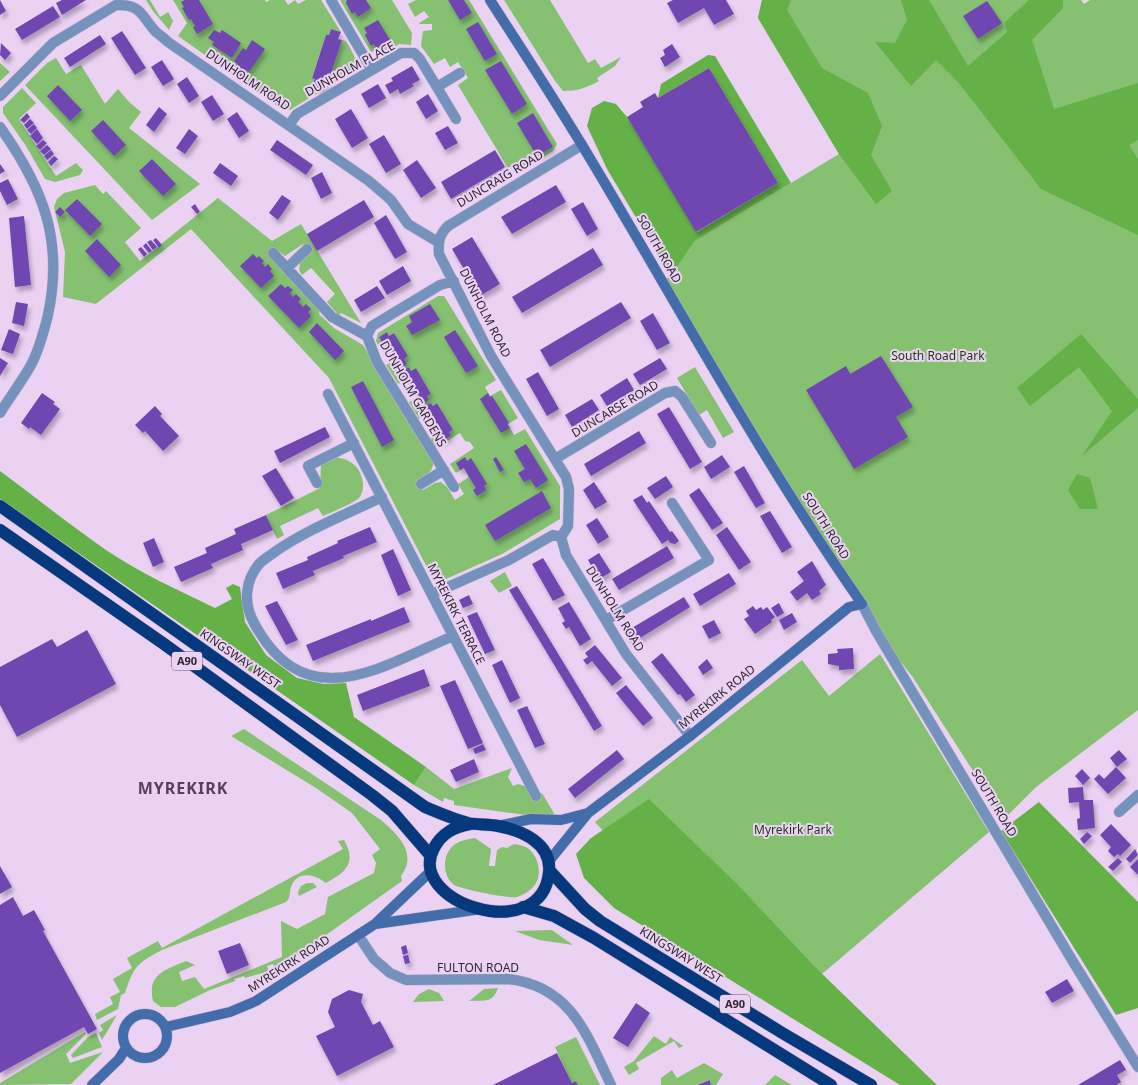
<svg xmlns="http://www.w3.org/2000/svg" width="1138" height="1085" font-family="'Noto Sans',sans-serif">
<defs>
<filter id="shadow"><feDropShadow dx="2.5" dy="4.5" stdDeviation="2" flood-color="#0004"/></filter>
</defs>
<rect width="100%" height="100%" fill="#ebd2f3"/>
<path fill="#85c171" d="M146 0H150L160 17 168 12 173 21 169 30 153 11Z
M173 0H265L266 2 270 0H285L288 5 295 0 298 4 306 0H321L341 32 331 29 329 35H326L312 77 315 79 312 86 322 90 290 110H283L178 36 187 23Z
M340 0H392L412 33 411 45 399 44 389 50 385 44 371 52Z
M416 0H469L557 144 553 151 520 171 515 164 508 168 458 85 468 78 458 62 450 67 445 58 434 64 421 46 423 31 432 30V24H420L419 23 429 17 424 11 415 17 408 4Z
M504 0H550L588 63 595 59 601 68 621 57 615 66 597 78 599 81C586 88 577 91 563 91L555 81Z
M762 0H1081L1084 4 1090 0H1138V710L1036 787 1004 819 912 676 876 631 662 281 671 276 695 241 839 154 758 18Z
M342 40 346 41C363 69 359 69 332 84L328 83Z
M56 58 66 74 81 65 105 104 118 89 129 102 141 112 129 128 200 184 152 220 25 85 47 63Z
M0 63 10 72 0 81Z
M22 88 36 103 19 119 56 176 76 163 83 170 80 175 55 182 45 179 26 146 3 113V107Z
M95 185 103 194 106 191 141 228 125 242 140 261 218 198 272 241 301 224 361 323 341 313 339 316 327 302 335 294 311 268 302 275 299 270 300 263 311 252 303 244 285 256 277 250 269 256 320 310 319 314 334 328 363 345 433 461C434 473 425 475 417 481L423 490 435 483 441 482 447 487 455 500 464 494 458 484 469 477 464 468 456 473 450 464 474 448 470 442 465 441 460 433 437 447 433 446 431 438 438 434 442 441 451 436 449 432 453 430 437 403 433 406 431 403 422 408 426 415 419 419 409 402 416 399 420 405 429 400 427 396 431 394 416 368 411 371 409 367 400 373 404 380 398 384 386 365 394 361 398 369 404 359 408 356 394 333 389 336 387 332 379 337 383 344 379 347 376 341 378 333 438 296H444L496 380 485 387 490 396 501 390 518 418 508 424 514 435 525 429 560 486V519L502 554 446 579H438L431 575 329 378 191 229 96 304 63 297 65 252 54 207 57 199 64 193Z
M695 367 734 432 723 438 707 410 699 415 677 378Z
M333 457C341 458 347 459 353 464 362 470 367 489 359 498 352 504 332 512 323 516L318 508 280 526 284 535 277 539 266 515 320 488 321 463Z
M505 572 512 586 499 593 490 581Z
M880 654 989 832 802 991 613 842 595 822 802 660 829 696Z
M244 729 381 820C398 835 418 853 401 876L402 881 281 967 276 969 273 964 267 966 269 971 245 978 244 976 234 979 235 981 210 990 175 1007H161L153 1001C147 974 165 970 186 961L195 965 179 972 182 981 195 977 204 989 282 957 281 921 297 929 325 914 328 897 374 873 376 863 372 855 380 849 352 813 316 788 231 736Z
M426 767 454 789 512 768 508 777 513 786 518 784 525 786 532 798 542 793 555 815 539 817 454 805V801L444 798 443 802 414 785Z
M475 838 491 849 489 866H495L497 850 502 847 507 848 514 844C519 845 525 846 529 849 538 857 542 872 536 883 533 889 524 895 517 897 509 899 461 889 454 885 441 875 442 851 457 843 462 840 469 839 475 838Z
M344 840C357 863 346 872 326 883 315 874 297 870 291 887 289 894 291 897 286 902L162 950C137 963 134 966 125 993L121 995 118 1009 97 1020 95 1014 113 1004 110 997 120 992 113 979 132 968 127 958 158 941 162 948 343 849 338 841Z
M307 883H313L317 887 299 896 298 892 301 886Z
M552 930 573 945 539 940 515 931Z
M498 988C492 1004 484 1000 469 1001L484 989Z
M429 989 439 993 444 1001 413 1002 419 994Z
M117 1015 102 1040 99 1033 103 1030 100 1025Z
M85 1032 86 1034 66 1054 70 1063 103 1052 71 1084 0 1085V1083Z
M96 1033 102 1047 73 1058 71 1055 88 1037Z
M654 1036 666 1044 670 1037 683 1046 679 1048 674 1041 636 1063 639 1069 629 1075 624 1067 634 1061Z
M576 1037 600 1085H578L576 1081 572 1083 555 1047Z
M704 1063 723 1074 716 1085H711L710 1080 696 1085H661V1078L672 1070 677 1078Z
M775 1075 792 1085H765Z"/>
<path fill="#64b148" d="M762 0H791L787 10 822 68 868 93 882 126 871 155 892 191 876 204 839 154 758 18Z
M901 0H929L968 66 1007 32 1005 22 1029 0H1063V8L1032 40 1054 109 1138 83V140L1129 145 1138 159V235L1041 189 958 82 936 60 911 86 875 42 895 43 907 20Z
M708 55 715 56 791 183 695 241 671 276 607 169 587 126 592 108 604 101 616 104 627 117 697 232 778 183 709 68 658 98 661 84Z
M1081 334 1138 399V408L1082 456 1112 411 1079 367 1030 406 1017 388Z
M0 471C35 497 70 525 106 550 140 573 178 590 215 608L232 599 226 588 233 584 240 587 245 622 266 655 297 678 324 684 346 683 354 717 426 767 414 785 0 499Z
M1077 474 1090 478 1098 509H1080L1068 490Z
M649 799 738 885 814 966 937 1085H900L614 908 584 878 576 854 591 838Z
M1039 802 1138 902V1008L1116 1015 1001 831Z"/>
<path fill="#7047b0" filter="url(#shadow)" d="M0 0 6 11 0 15Z
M62 0H86L62 15 56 3Z
M185 0H199L213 24 197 34 193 27 195 26 191 19 189 20 182 8 184 7 181 2Z
M347 0H366L371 8 358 17 355 12 352 14 346 3Z
M448 0H464L472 13 460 20Z
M673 0H726L734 14 714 25 704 8 678 23 667 3Z
M987 1 1002 23 978 39 963 16Z
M53 6 60 17 22 40 15 29Z
M378 20 390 40 377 49 374 44 371 46 365 35 367 33 364 28Z
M478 22 497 54 485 61 466 29Z
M331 29 341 32 338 39 342 40 328 83 325 82 322 90 312 86 315 79 312 78 326 35H329Z
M214 30 220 33 222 30 241 43 232 58 212 45 214 42 208 38Z
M122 31 146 68 135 75 111 38Z
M100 35 106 44 70 67 64 58Z
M252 40 265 49 249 72 247 70 242 78 233 72 238 65 234 61 243 48 246 50Z
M1 43 11 53 5 60 0 55Z
M672 44 680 57 665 67 660 58 665 55 663 50Z
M162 60 174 79 163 86 151 67Z
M501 61 527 104 512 114 485 70Z
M412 66 420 80 412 84 414 86 400 94 398 89 390 94 385 85 393 81 391 78Z
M709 68 778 183 696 232 627 117 643 107 640 102 655 93 658 98Z
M187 77 199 96 189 103 177 84Z
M378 84 386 98 369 108 361 94Z
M58 85 82 110 70 121 47 96Z
M428 94 438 111 426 119 416 102Z
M212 95 224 114 213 121 201 102Z
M159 107 167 114 154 132 146 125Z
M351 109 368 138 352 148 335 119Z
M237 112 249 131 239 138 227 119Z
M27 113 30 117 24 123 20 120Z
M533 113 553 147 537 156 517 123Z
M30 119 34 123 27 129 24 125Z
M103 120 126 145 114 156 91 131Z
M34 124 37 128 31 134 27 130Z
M448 126 458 143 445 150 435 133Z
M37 129 43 138 37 144 30 136Z
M189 129 198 136 185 154 176 148Z
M384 135 401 164 386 173 369 144Z
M43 140 47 143 40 150 36 146Z
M277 140 313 165 306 175 270 150Z
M47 145 51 149 44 155 40 151Z
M51 150 54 154 47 160 44 156Z
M495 150 505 167 451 199 441 182Z
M54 156 58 159 51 166 48 162Z
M152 159 176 184 163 196 139 171Z
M417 160 436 188 421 198 403 170Z
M220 163 238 176 231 186 213 173Z
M0 164 5 171 0 174Z
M322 172 332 193 321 199 311 178Z
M8 179 18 199 7 205 0 191V183Z
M556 185 566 202 512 234 501 217Z
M282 195 291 201 278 220 269 213Z
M77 199 102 224 90 236 65 210Z
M364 200 374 217 317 251 307 234Z
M583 202 598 229 587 236 571 209Z
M195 204 200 212 197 214 191 207Z
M60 207 65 212 60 217 55 212Z
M386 215 407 252 395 259 374 223Z
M24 216 31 285 15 287 9 218Z
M472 237 500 284 480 296 452 249Z
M156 238 162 245 159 248 153 240Z
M97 239 121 265 109 277 85 251Z
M151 240 157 247 153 250 147 242Z
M146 243 152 251 149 253 143 246Z
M141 247 147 254 144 257 138 249Z
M593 248 603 265 522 313 512 297Z
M253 254 257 258 259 256 264 261 262 263 265 267 268 264 272 269 270 271 274 276 261 288 240 266Z
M403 266 411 281 387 295 379 281Z
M281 284 285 288 288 286 293 290 290 293 293 297 296 294 301 299 298 302 303 307 306 304 311 309 308 312 311 316 299 328 268 296Z
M377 286 385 298 361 312 354 300Z
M16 302 28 304 24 326 12 323Z
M621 302 631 318 550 367 540 350Z
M430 304 440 320 412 335 406 326 412 322 409 316Z
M653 313 670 343 657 350 640 321Z
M317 323 344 351 335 360 309 332Z
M9 329 20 334 13 354 1 350Z
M455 330 478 366 466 373 444 337Z
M387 332 389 336 394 333 408 356 404 359 407 364 398 369 394 361 397 360 386 342 383 344 379 337Z
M881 356 913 407 896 417 908 437 854 469 806 390 846 366 850 374Z
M0 358 8 363 0 376Z
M660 358 667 369 640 385 633 374Z
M409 367 411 371 416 368 431 394 427 396 429 400 420 406 416 399 419 396 408 378 404 380 400 373Z
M538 372 559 409 547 416 526 379Z
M627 378 634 390 607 406 600 395Z
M363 381 394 440 382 447 351 387Z
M42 393 55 402 53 404 60 409 41 435 30 427 29 429 21 423Z
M488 393 490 397 492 396 509 423 507 424 510 428 501 433 480 399Z
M592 399 599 410 572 427 565 415Z
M431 403 433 406 437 403 453 430 449 432 451 436 442 441 438 434 441 432 429 413 426 415 422 408Z
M155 406 162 414 160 416 179 436 163 451 145 431 143 433 135 425Z
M669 407 702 462 690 469 657 414Z
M325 427 330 437 280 463 274 451Z
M639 431 646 443 591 476 584 464Z
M526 444 548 480 536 488 530 479 524 482 518 473 525 469 514 451Z
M722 455 730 467 711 479 704 467Z
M465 457 467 461 471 458 487 484 484 486 486 490 477 496 473 490 476 488 469 477 464 468 460 470 456 463Z
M496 457 504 470 500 472 493 459Z
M744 466 765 503 756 508 734 472Z
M276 468 294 498 281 506 262 476Z
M666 476 673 487 655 499 647 488Z
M594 482 607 502 595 509 583 490Z
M699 488 723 523 712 530 689 495Z
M542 491 551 508 495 541 485 525Z
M642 495 647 503 649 501 670 532 672 531 679 541 675 544 670 543 668 540 662 544 633 500Z
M770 511 792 547 782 553 760 516Z
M266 515 273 530 241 544 243 550 211 564 213 568 181 582 174 567 207 553 205 548 236 534 234 529Z
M597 518 609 537 598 544 586 525Z
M370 527 377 542 343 556 344 558 313 571 315 575 283 589 276 573 308 560 307 557 338 543 337 541Z
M727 527 751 562 739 570 716 535Z
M154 538 164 562 153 567 143 543Z
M667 546 674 558 619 590 612 579Z
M393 549 411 590 398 596 381 555Z
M599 553 611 572 599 579 588 560Z
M543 558 565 595 553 601 532 564Z
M812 561 826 585 819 591 821 594 812 600 807 593 797 601 790 592 804 581 797 572Z
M729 573 736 584 700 606 693 594Z
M517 586 602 726 594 731 509 590Z
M469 595 473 604 463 608 459 600Z
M684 597 690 607 632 643 625 632Z
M277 601 298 640 286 645 265 606Z
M569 602 591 639 580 646 569 627 566 629 562 623 565 621 558 608Z
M779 603 784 613 777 617 771 608Z
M753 606 756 610 761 607 763 610 767 607 775 617 771 620 772 622 755 634 744 619 749 616 746 611Z
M404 607 410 622 313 661 306 645 371 619V621Z
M477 612 495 650 485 654 467 616Z
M792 613 797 622 784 630 779 620Z
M714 620 721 633 709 639 702 626Z
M87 630 116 684 17 737 0 705V667L52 639 57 647Z
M595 645 622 678 612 686 592 661 587 665 583 660 588 657 585 653Z
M853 648 854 669 839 670V666L828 664V654L838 653 837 649Z
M662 653 695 695 686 702 680 694 678 695 651 662Z
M707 659 713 668 703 675 698 667Z
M502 660 520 698 510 703 492 665Z
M424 669 430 686 363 711 357 695Z
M455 680 483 743 468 749 440 686Z
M626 685 653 718 643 726 616 693Z
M527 706 545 744 535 748 517 710Z
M483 744 486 750 475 754 473 749Z
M617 750 624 759 575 798 568 789Z
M1119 750 1127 759 1117 767 1110 758Z
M474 759 479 772 456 782 450 770Z
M1116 767 1126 778 1108 794 1094 779 1099 774 1104 779Z
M1082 769 1090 778 1083 785 1075 776Z
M1083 787 1084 800H1093L1095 828 1078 830 1077 819 1080 818 1079 802 1069 803 1068 788Z
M1111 824 1131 845 1120 856 1118 854 1114 857 1108 851 1111 847 1100 835Z
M1087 832 1092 836 1084 844 1080 839Z
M1135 849 1138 855 1130 863 1126 859Z
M1118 858 1122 862 1113 871 1108 867Z
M1138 859V875L1130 867Z
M0 866 12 887 0 894Z
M13 897 23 916 34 910 45 930 43 931 97 1029 88 1034 84 1027 0 1073V905Z
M240 943 249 965 227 974 218 951Z
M406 945 408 953 403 955 401 947Z
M408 955 410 963 405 964 403 956Z
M1067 979 1074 991 1052 1003 1045 992Z
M349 990 363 994 361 1002 373 1025 380 1021 394 1047 337 1076 316 1036 335 1027 328 1012 332 999Z
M636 1003 650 1013 628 1047 613 1038Z
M557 1053 572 1083 576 1081 578 1085H493Z
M1120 1060 1126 1070 1117 1075 1121 1082 1116 1085H1078Z
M710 1080 711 1085H697Z"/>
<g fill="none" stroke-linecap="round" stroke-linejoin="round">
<defs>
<path id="street" d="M331 0 372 70
M437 87 460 73
M0 96 53 43 116 5C142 4 141 16 156 32 160 35 164 38 168 42L369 181 391 200 408 224 438 242
M289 125 297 114 401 53H414L420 59 456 119
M0 127C43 188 64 240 48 315 44 331 39 350 31 365 22 381 10 397 0 413
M582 145 448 226C439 235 438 242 439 254L491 356 566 477 569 489 568 526 561 537 566 555 626 654 690 736
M273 253 332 317 367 336
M287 268 307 249
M454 281 440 285 372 326 367 336 377 362 454 487
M328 394 536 796
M555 459 665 393 675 391 682 397 711 443
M317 483 308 466 354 443
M421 484 444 470
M382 497C347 514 308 529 276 551 271 555 264 559 259 564 245 581 243 603 254 623 305 718 379 668 453 636
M432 594 509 560 553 535 561 537
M862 604 876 631 1072 960 1138 1067
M606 620 709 560 672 503
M1119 812 1138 795
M358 935 374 959 390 973 406 980 508 979C571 986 587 1035 611 1085"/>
<path id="secondary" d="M490 0C524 53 559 106 591 160 680 309 763 462 862 604L849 607 690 736 588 813 549 861
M498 826 531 819 561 820 588 813
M375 924 481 909
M123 1036a22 22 0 1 1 44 0a22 22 0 1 1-44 0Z
M166 1027 230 1012 256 1001 375 924 431 871
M92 1085 119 1059 126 1048"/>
<path id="highway" d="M0 506 425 807C439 813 453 819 468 823 477 825 488 824 498 826 521 830 552 843 549 872 542 947 404 902 434 848 442 833 454 827 470 824
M0 530 164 644 372 795 392 811 430 855
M550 871 585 909 600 921 784 1034 871 1085
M523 907 554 916 594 938 831 1085"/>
</defs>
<use href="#street" stroke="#c5b0cc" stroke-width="11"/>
<use href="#secondary" stroke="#c5b0cc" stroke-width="11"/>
<use href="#highway" stroke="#c5b0cc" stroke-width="13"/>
<use href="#street" stroke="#7592bc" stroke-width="10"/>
<use href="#secondary" stroke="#426caa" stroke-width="10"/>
<use href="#highway" stroke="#05387d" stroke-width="12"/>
</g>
<g text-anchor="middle" stroke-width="4" stroke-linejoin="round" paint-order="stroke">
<g fill="#ebd2f3" stroke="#675a6c" stroke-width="1">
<rect x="172" y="652" width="30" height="18" rx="3"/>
<rect x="720" y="995" width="30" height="18" rx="3"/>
</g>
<g font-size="11" font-weight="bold" fill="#2f2632">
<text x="187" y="665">A90</text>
<text x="735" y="1008">A90</text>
</g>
<g font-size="12" fill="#2f2632" stroke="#ebd2f3">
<text transform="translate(350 69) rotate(-29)" y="4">DUNHOLM PLACE</text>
<text transform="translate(248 80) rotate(34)" y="4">DUNHOLM ROAD</text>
<text transform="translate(500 179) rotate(-31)" y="4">DUNCRAIG ROAD</text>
<text transform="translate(659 249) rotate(60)" y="4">SOUTH ROAD</text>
<text transform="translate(485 313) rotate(63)" y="4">DUNHOLM ROAD</text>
<text transform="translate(413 394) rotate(60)" y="4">DUNHOLM GARDENS</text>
<text transform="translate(615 409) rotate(-31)" y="4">DUNCARSE ROAD</text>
<text transform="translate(826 526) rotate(58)" y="4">SOUTH ROAD</text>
<text transform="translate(615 609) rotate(58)" y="4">DUNHOLM ROAD</text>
<text transform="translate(456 614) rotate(63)" y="4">MYREKIRK TERRACE</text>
<text transform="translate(240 659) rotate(35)" y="4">KINGSWAY WEST</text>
<text transform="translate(717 697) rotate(-39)" y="4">MYREKIRK ROAD</text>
<text transform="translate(994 803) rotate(59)" y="4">SOUTH ROAD</text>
<text transform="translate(681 955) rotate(32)" y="4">KINGSWAY WEST</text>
<text transform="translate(289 964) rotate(-33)" y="4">MYREKIRK ROAD</text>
<text x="478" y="972">FULTON ROAD</text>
</g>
<g font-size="12" fill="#1a380f" stroke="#ebd2f3">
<text x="938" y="360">South Road Park</text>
<text x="793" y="834">Myrekirk Park</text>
</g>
<g font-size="16" font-weight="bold" letter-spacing="1" fill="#55415b" stroke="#ebd2f3">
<text x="183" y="794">MYREKIRK</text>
</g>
</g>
</svg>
